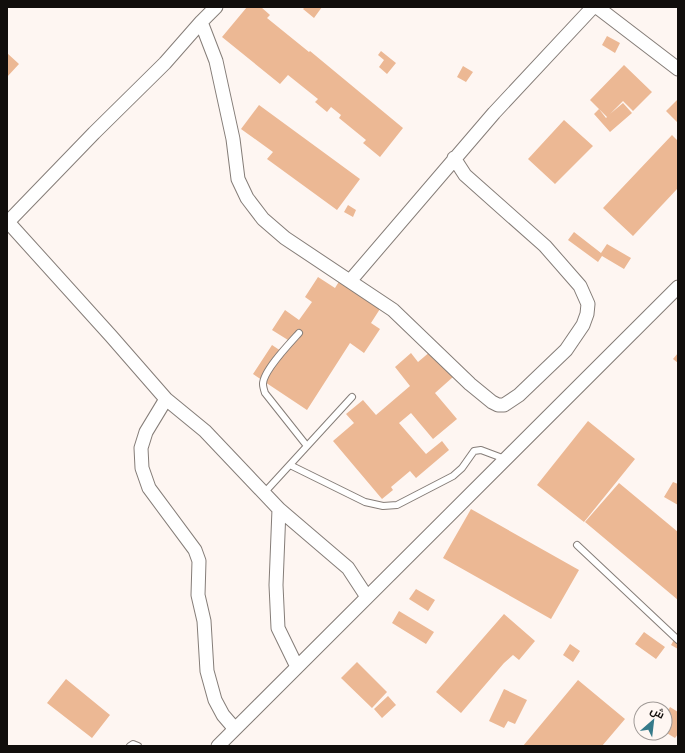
<svg xmlns="http://www.w3.org/2000/svg" width="685" height="753" font-family="Helvetica,Cairo,sans-serif">
<rect width="100%" height="100%" fill="#fef6f2"/>
<path fill="#ecb894" d="M247 7H261L270 15 267 18 309 52 310 51 403 128 380 157 363 143 366 140 339 118 341 115 331 107 327 112 315 102 318 99 288 75 280 84 222 37Z
M305 7H322L314 18 303 9Z
M607 36 620 43 615 53 602 45Z
M381 51 396 63 387 74 379 67 384 60 378 55Z
M7 53 19 64 7 77Z
M624 65 652 92 633 111 623 101 610 114 623 103 632 113 610 132 594 114 599 109 606 118 607 117 590 100Z
M463 66 473 72 466 82 457 77Z
M678 99V123L666 111Z
M259 105 360 179 337 210 267 159 273 152 241 129Z
M564 120 593 146 555 184 528 159Z
M672 135 678 141V188L633 236 603 208Z
M348 205 356 210 353 217 344 212Z
M574 232 601 253 607 244 631 258 624 269 602 256 598 262 568 240Z
M343 275 385 301 371 323 380 329 364 353 350 343 307 410 253 374 272 345 281 351 288 340 272 330 285 310 299 320 312 302 305 297 318 277 335 288Z
M431 351 453 377 435 393 457 419 433 439 411 413 399 423 426 454 442 441 449 450 416 478 410 471 391 487 393 490 382 499 333 441 354 423 346 414 363 400 376 415 410 386 395 367 411 353 418 362Z
M678 353V363L673 359Z
M588 421 635 459 584 522 537 485Z
M673 482 678 484V505L664 497Z
M619 483 678 532V600L585 522Z
M471 509 579 570 551 619 443 558Z
M416 589 435 600 428 611 409 599Z
M399 611 434 632 426 644 392 623Z
M504 614 535 641 519 660 513 655 504 663 461 713 436 692Z
M644 632 665 647 656 659 635 644Z
M675 638 678 639V649L671 645Z
M570 644 580 651 573 662 563 655Z
M357 662 387 692 372 708 341 678Z
M66 679 110 715 92 738 47 703Z
M578 680 625 719 602 746H523Z
M504 689 527 700 515 724 508 721 504 728 489 721Z
M388 696 396 705 382 718 374 709Z
M670 707 678 712V734L675 738 665 732V716Z"/>
<g fill="none" stroke-linecap="round" stroke-linejoin="round">
<defs>
<path id="lane" d="M299 333C290 343 263 371 263 384 263 387 264 390 265 393L307 446
M290 465 365 502 383 506 397 505 453 476 462 468 474 451 481 450 505 459
M264 493 352 397
M577 545 678 640
M130 746 133 744 138 746"/>
<path id="street" d="M597 7 678 69
M201 22 216 61 233 139 238 179 247 198 263 219 285 238 393 310 470 384 492 402 498 405H504L519 395 566 350 583 325 587 314 588 304 580 286 545 246 465 175 454 158
M8 222 111 336 166 399 205 431 279 509 348 568 367 597
M7 223 94 133 165 63 201 22 216 7
M350 281 494 113 593 7
M166 399 146 432 141 448 142 468 149 488 195 550 199 561 198 595 204 621 207 671 215 700 223 715 235 729
M279 509 276 585 278 628 297 667
M218 746 678 287"/>
</defs>
<use href="#lane" stroke="#857d78" stroke-width="8"/>
<use href="#street" stroke="#857d78" stroke-width="15"/>
<use href="#lane" stroke="#fff" stroke-width="6"/>
<use href="#street" stroke="#fff" stroke-width="13"/>
</g>
<rect width="685" height="753" fill="none" stroke="#110e0c" stroke-width="16"/>
<g transform="translate(653 721) rotate(28)"><circle r="19" fill="#fef6f2" stroke="#9f9996"/>
<path d="M0-3L7 15L0 10L-7 15Z" fill="#367a8a"/>
<text y="-6" font-size="11" font-weight="bold" text-anchor="middle" fill="#110e0c">ش</text>
</g>
</svg>
